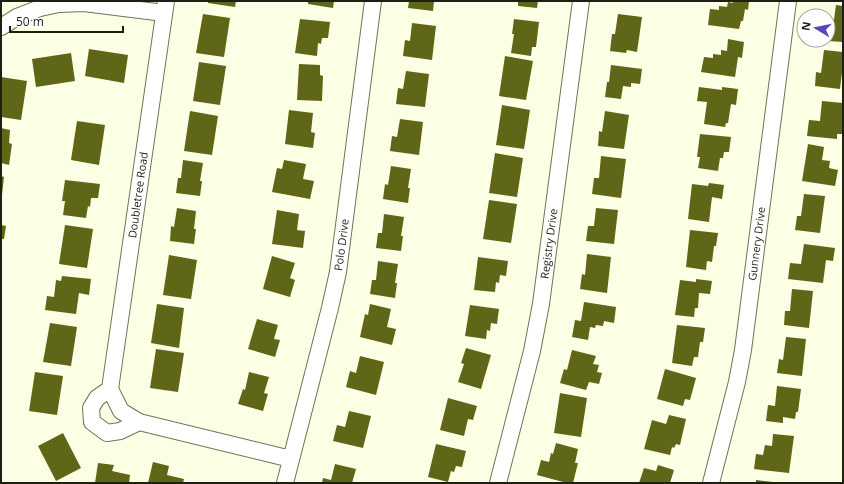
<svg xmlns="http://www.w3.org/2000/svg" width="844" height="484" font-family="'Open Sans',sans-serif">
<rect width="100%" height="100%" fill="#fbffe3"/>
<path fill="#5f6617" d="M208 1H236L235 7 208 3Z
M308 1H334L333 8 308 4Z
M409 1H434L433 11 408 8Z
M518 1H538L537 8 518 6Z
M733 1H749L748 10 745 9 743 21H741L739 29 708 25 710 9 719 10V6L727 7 728 2 733 3Z
M836 5 843 6V42L828 41V26L833 27Z
M203 14 230 18 224 57 196 53Z
M618 14 642 17 637 52 627 50 626 53 610 51 612 34H615Z
M300 19 330 22 328 38H322L321 44 318 43 317 56 295 53Z
M514 19 539 22 536 47H532L531 56 511 53 514 34H512Z
M412 23 436 26 432 60 403 56 405 40 410 41Z
M728 39 744 42 742 58 738 57 735 77 701 72 704 57 713 58V54L721 55V50L727 51Z
M89 49 128 55 124 83 85 76Z
M824 50 843 52V64L840 89 815 86 816 72 821 73Z
M71 53 75 81 36 87 32 59Z
M505 56 533 61 526 100 499 96Z
M199 62 226 66 220 105 193 101Z
M299 64 320 65V75L323 76 322 101 297 100Z
M611 65 642 69 640 84 631 83V87L623 86 621 99 605 97 607 82H609Z
M406 71 429 74 425 107 396 104 398 88 403 89Z
M1 77 27 81 21 120 1 117Z
M699 87 722 90V87L738 89 736 105 731 104 728 123H726L725 127 704 124 707 102 697 101Z
M822 101 843 103 842 134H837V139L807 136 809 120 820 121Z
M502 105 530 110 524 149 496 145Z
M289 110 313 113 311 132 315 133 313 148 285 144Z
M190 111 218 116 212 155 184 151Z
M605 111 629 115 624 149 598 146 599 131 602 132Z
M400 119 423 122 419 155 390 151 392 136 397 137Z
M77 121 105 125 99 165 71 160Z
M1 128 10 130 9 143 12 144 9 165 1 163Z
M700 134 731 137 729 152H724L723 158H720L718 171 698 168 700 157H697Z
M808 144 824 147 822 160 830 161 829 168 838 170 835 186 802 181Z
M495 153 523 158 517 197 489 193Z
M601 156 626 159 621 198 592 194 594 178H599Z
M183 160 203 163 200 181H202L200 196 176 193 178 178H181Z
M284 160 306 164 303 179 314 181 310 199 272 192 277 168 282 169Z
M391 166 411 169 408 188H410L408 203 383 199 385 184 388 185Z
M1 176 4 177 2 195H1Z
M65 180 100 184 98 198H91L90 207 88 206 86 218 63 215 65 201H62Z
M709 183 724 185 722 199 712 197 709 222 688 219 692 184 708 186Z
M804 194 825 196 820 233 795 230 797 216H801Z
M489 200 517 204 511 243 483 239Z
M177 208 196 211 194 229H196L194 244 170 241 171 226 174 227Z
M596 208 618 210 614 244 586 241 588 226H594Z
M277 210 299 214 297 230 305 231 303 248 272 244Z
M384 214 404 217 401 236H403L401 251 376 248 378 233H382Z
M1 225 6 226 4 239H1Z
M65 225 93 229 87 268 59 264Z
M690 230 718 233 716 246H714L712 262 707 261 706 270 686 267Z
M804 244 835 248 833 261 826 260 823 283 788 279 790 263 801 264Z
M587 254 611 257 607 293 580 289 582 274 585 275Z
M169 255 197 260 191 299 163 295Z
M272 256 295 263 290 278 295 280 290 297 263 289Z
M478 257 508 261 506 276 500 275 499 283 496 282 495 292 474 290Z
M378 261 398 264 395 283H397L395 298 370 294 372 280H376Z
M62 276 91 279 89 295 79 293 76 314 45 310 47 296 54 297 56 280 61 281Z
M696 279 712 281 710 294 699 293 698 308H695L694 317 675 315 680 280 696 282Z
M792 289 813 291 809 328 784 325 785 311H790Z
M584 302 616 307 614 323 604 321 603 326 596 325 595 328 590 327 588 340 572 337 575 320 581 321Z
M157 304 184 308 179 348 151 343Z
M370 304 391 309 387 327 396 329 392 345 360 337 365 314 368 315Z
M470 305 499 309 497 324 491 323 490 331 487 330 486 339 465 336Z
M257 319 278 325 274 339 280 340 275 357 248 349Z
M50 323 77 327 71 366 43 362Z
M677 325 705 328 703 342H700L698 357H694L692 366 672 363Z
M786 337 806 339 802 376 777 373 779 359 783 360Z
M466 348 491 355 481 389 458 382 464 364 461 363Z
M156 349 184 353 178 392 150 388Z
M572 350 596 356 593 364 599 365 597 372 602 373 599 384 589 382 586 390 560 383 564 369 567 370Z
M360 356 384 362 376 395 346 387 350 371 356 373Z
M665 369 696 378 690 400 685 399 683 406 657 399Z
M35 372 63 376 57 415 29 411Z
M249 372 269 377 264 393 268 394 263 411 238 404 243 389 245 390Z
M777 386 801 389 798 412H796L795 419 783 417V423L766 421 768 405 775 406Z
M560 393 587 398 581 437 554 433Z
M448 398 477 406 473 420 468 419 464 436 440 430Z
M349 411 371 416 363 448 333 441 337 425 345 427Z
M669 415 686 419 680 445 676 444 674 448 672 447 670 455 644 449 652 420 666 424Z
M63 433 81 468 56 481 38 446Z
M773 434 794 436 789 473 754 469 756 454 763 455 765 445 772 446Z
M556 443 578 449 575 463H578L573 483H567L537 475 541 460 549 462 551 453 553 454Z
M436 444 466 451 462 467 456 466 454 472 451 471 448 482 428 477Z
M153 462 169 466 167 475 184 479 183 483H148Z
M98 463 114 465 112 471 130 475 129 483H95Z
M335 464 356 469 352 483H322L323 478 331 480Z
M658 465 674 470 670 483H639L644 468 656 471Z
M756 480 773 482V483H756Z"/>
<g fill="none" stroke-linecap="round" stroke-linejoin="round">
<defs>
<g id="minor">
<path d="M166 1 110 389 97 398 91 408 92 422 107 433 120 431 139 422 291 459"/>
<path d="M1 27 17 17 40 8 59 4 84 3 164 13"/>
<path d="M110 389 121 411 139 422"/>
<path id="s1" d="M285 483 330 308 338 272 373 1"/>
<path id="s2" d="M498 483 532 351 541 304 581 1"/>
<path id="s3" d="M711 483 737 382 743 350 788 1"/>
</g>
</defs>
<use href="#minor" stroke="#707455" stroke-width="18"/>
<use href="#minor" stroke="#fff" stroke-width="16"/>
</g>
<g text-anchor="middle" stroke-width="4" stroke-linejoin="round" paint-order="stroke">
<g font-size="11" fill="#1d1f12" stroke="#fff">
<text transform="translate(138 195) rotate(-82)" y="4">Doubletree Road</text>
<text dy="4" stroke="none"><textPath href="#s3" startOffset="244">Gunnery Drive</textPath></text>
<text dy="4" stroke="none"><textPath href="#s1" startOffset="245">Polo Drive</textPath></text>
<text dy="4" stroke="none"><textPath href="#s2" startOffset="245">Registry Drive</textPath></text>
</g>
</g>
<rect width="844" height="484" fill="none" stroke="#1d1f12" stroke-width="4"/>
<g transform="translate(816 28) rotate(280)"><circle r="19" fill="#ffffff" stroke="#a5a5a0"/>
<path d="M0-3L7 15L0 10L-7 15Z" fill="#5a45bd"/>
<text y="-6" font-size="11" font-weight="bold" text-anchor="middle" fill="#1d1f12">N</text>
</g>
<path d="M10 26v6h113v-6" fill="none" stroke="#1d1f12" stroke-width="2"/>
<text x="16" y="26" font-size="12" fill="#1d1f12" stroke="#ffffff" stroke-width="3" paint-order="stroke">50 m</text>
</svg>
